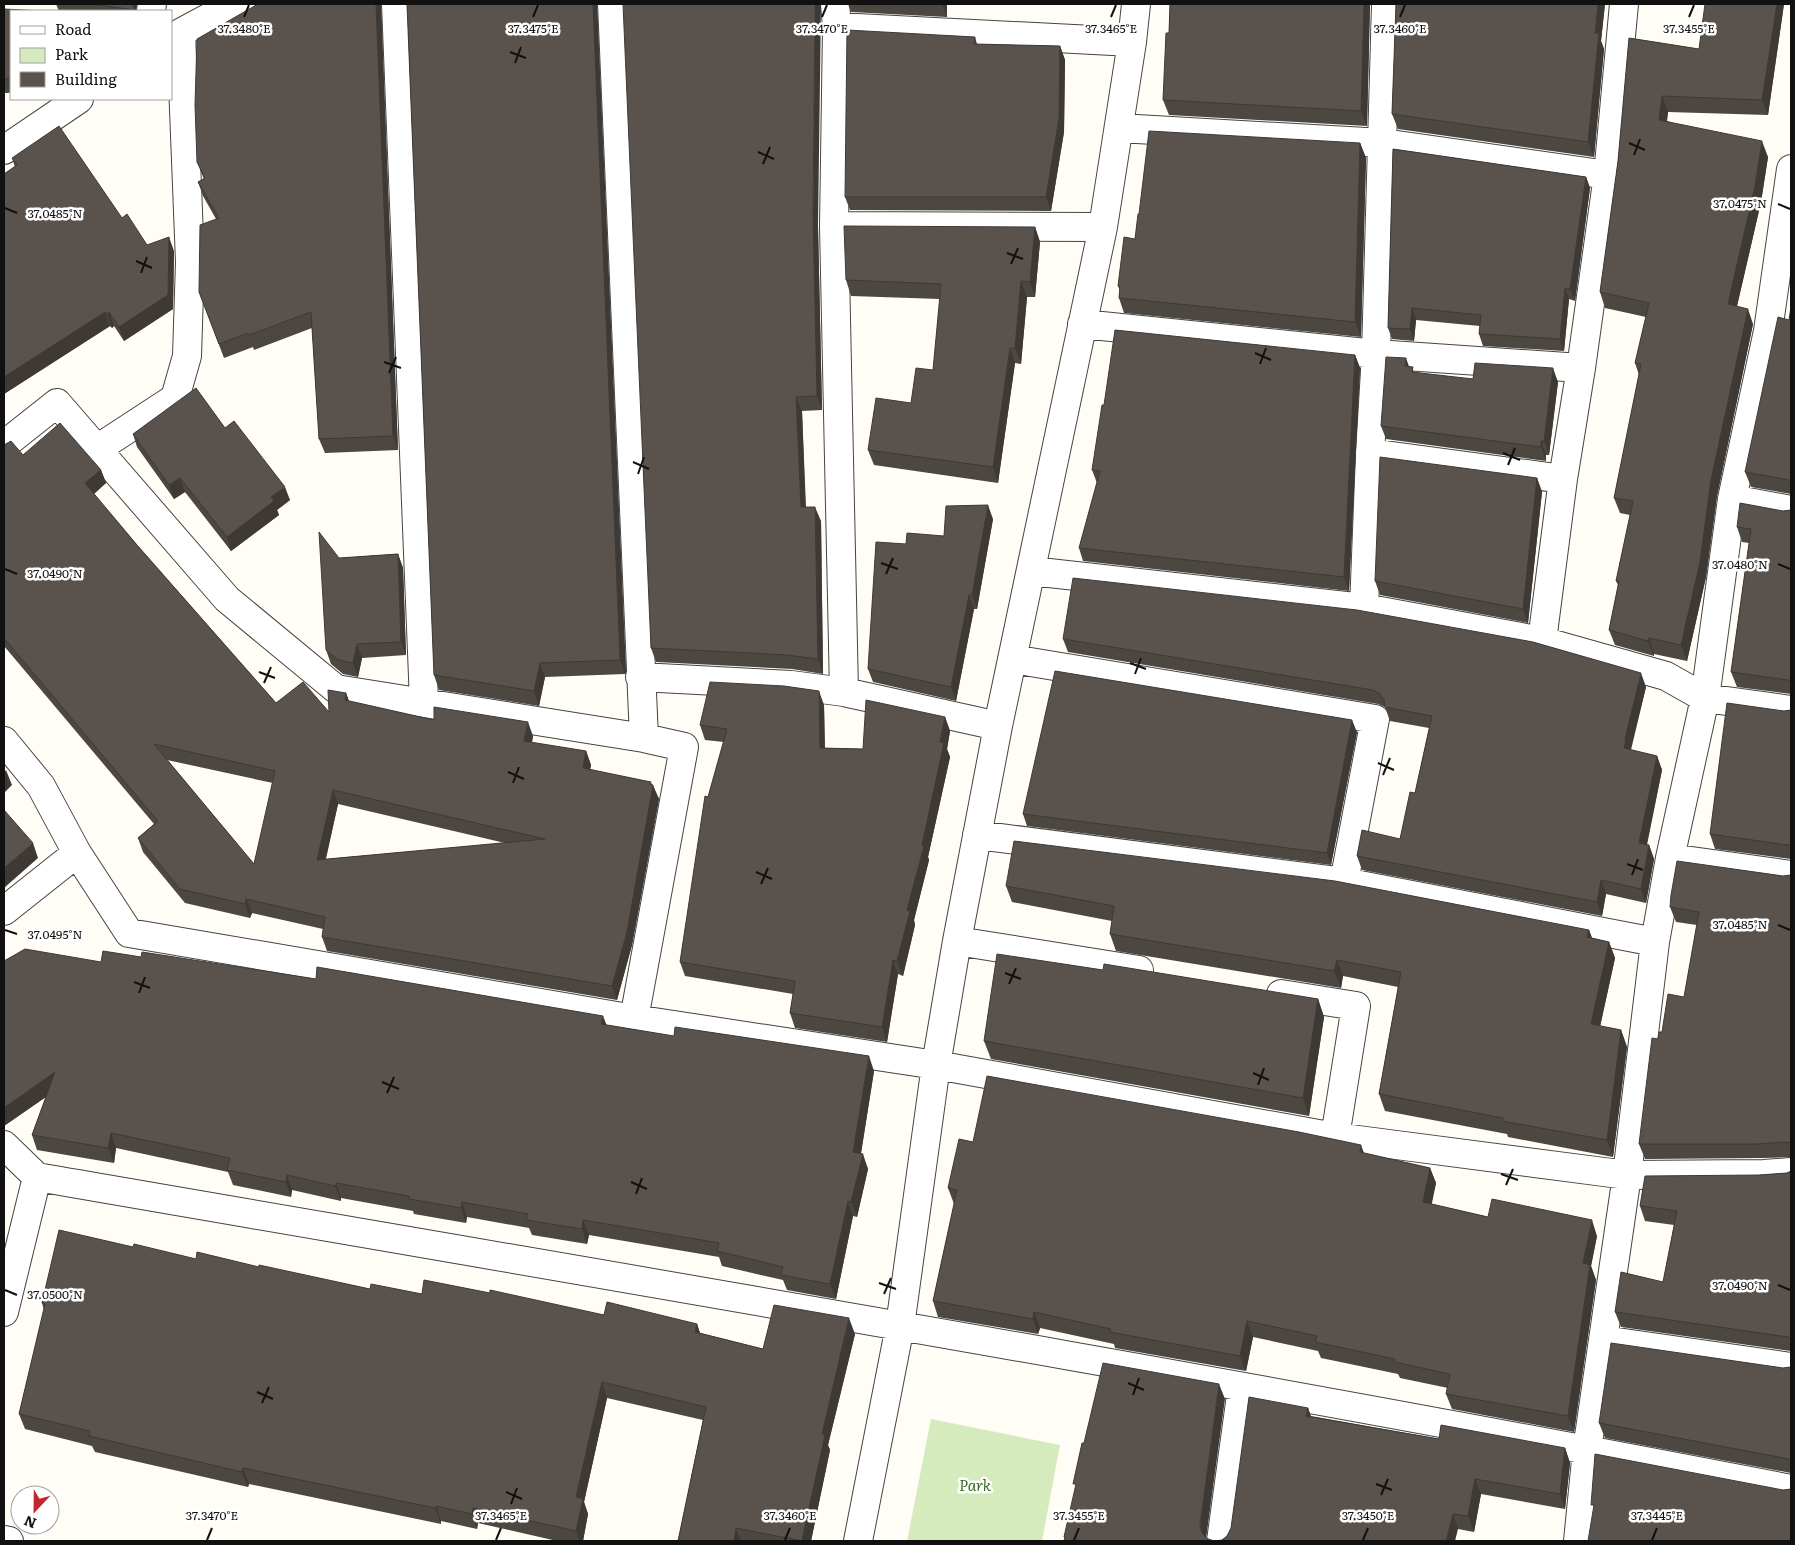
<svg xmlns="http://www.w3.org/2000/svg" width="1795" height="1545" font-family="Literata,serif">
<rect width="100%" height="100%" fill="#fffdf5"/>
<path fill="#d5ebbd" d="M931 1419 1060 1445 1042 1541H907Z"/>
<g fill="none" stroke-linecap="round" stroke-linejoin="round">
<defs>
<path id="minor" d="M396 4 424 702
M612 4 644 738
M835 4 837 27 834 226 844 692 998 726
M151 11 152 4
M837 27 1132 42
M171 38 234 4
M1119 128 1383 143 1608 175
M4 150 79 99
M834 226 1103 227
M1082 324 1376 354 1581 368
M4 445 57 403 227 599 336 689 644 738 684 747 634 1019
M97 449 175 398 187 356 190 262 181 33
M1370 453 1563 479
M1732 499 1791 510
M1031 571 1364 608 1542 641 1666 676 1705 698 1791 710
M1364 608 1370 453 1376 354 1386 4
M1542 641 1563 479 1581 368 1608 175 1624 4
M1012 659 1375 719 1344 882
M640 677 791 685 844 692
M4 741 41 786 77 853 129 933 634 1019 936 1065 1335 1137 1627 1175 1764 1174 1791 1172
M977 835 1344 882 1655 942
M1670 858 1791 875
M4 911 77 853
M957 941 1139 970
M1281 994 1356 1006 1335 1137
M4 1145 37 1177C622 1278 1208 1376 1791 1489
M4 1312 37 1177
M1603 1340 1791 1367
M4 1540 9 1541
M858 1541 900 1326 936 1065 957 941 998 726 1103 227 1132 42 1136 4
M1221 1541 1242 1388
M1578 1541 1587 1450 1627 1175 1655 942 1670 858 1705 698 1732 499 1768 331 1791 169"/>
</defs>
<use href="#minor" stroke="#444" stroke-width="30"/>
<use href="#minor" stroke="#fff" stroke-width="28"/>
</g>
<path fill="#4d4742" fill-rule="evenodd" d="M56 4H137L136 9V11H59Z
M381 4 398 450 325 453 319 439 312 328 254 350 253 347 224 358 199 292 216 219 203 196 198 182 204 179 197 162Z
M407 4H597L626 673 625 674 545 677 539 706 439 690 434 675Z
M656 4 818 226 822 410 802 411 806 507 821 521 823 674 792 669 656 662 651 648Z
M848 4H947V17L851 12Z
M1170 4H1370L1367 126 1169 115 1163 100 1169 33Z
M1396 4H1605L1601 41 1604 49 1594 157 1398 129 1392 114Z
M1784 4 1768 115 1668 112 1667 121 1768 157 1761 202 1737 306 1753 324 1717 496 1706 577 1687 661 1654 654V656L1615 645 1609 630 1618 585 1616 581 1630 515 1620 513 1614 498 1639 375 1635 363 1646 317 1605 308 1600 292 1618 161 1629 38 1699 49Z
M4 9 11 11V92L8 93H4Z
M975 37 977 44 1060 46 1065 60 1064 132 1051 211 850 210 845 197Z
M1360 143 1366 158 1361 337 1124 313 1119 298 1120 291 1118 286 1135 239 1139 214Z
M1393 149 1586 177 1590 188 1575 301 1569 299 1564 351 1483 346 1479 334 1480 326 1416 320 1414 341 1392 339 1388 328Z
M12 158 122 218 147 245 174 251 173 309 124 341 114 326 112 328 110 326 4 394V174L15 167Z
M1035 227 1040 242 1035 297H1027L1021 364 1015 363 998 483 874 465 868 450 911 403 933 370 940 299 851 296 846 280Z
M1791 307V494L1751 487 1745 472 1789 320Z
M1355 355 1360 368 1349 591 1083 561 1079 548 1097 483 1092 470 1104 405Z
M1409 366 1415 373 1473 379 1558 382 1549 455H1546V461L1386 439 1381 426Z
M225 428 290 500 277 510 279 515 231 551 185 492 174 499 137 447 133 434Z
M4 445 23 455 101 470 106 483 94 494 137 545 276 703 329 712 346 693 349 701 434 720 533 736 532 743 586 751 591 765 590 769 652 785 659 799 632 945 617 1000 327 951 322 937 323 929 252 913 250 918 185 903 143 852 138 838 154 824 4 646ZM167 760 273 783 254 864ZM338 804 505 843 326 859Z
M1537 478 1542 492 1528 623 1380 595 1375 581Z
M1790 510H1791V694L1737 687 1731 672 1749 543 1742 542 1737 527 1783 511Z
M993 519 977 609H974L956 701 873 682 868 669 906 544 944 536Z
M398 554 403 568 406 655 362 658 358 677 343 674 331 664 326 650 339 558Z
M1063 639 1646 687 1631 750 1657 756 1662 770 1647 845H1649L1654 859 1646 903 1606 894 1602 916 1362 870 1357 856 1400 839 1415 793 1429 728 1390 721 1385 707 1378 704 1068 652Z
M824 705 825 748 863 749 945 717 950 731 947 749 950 757 928 857 929 860 914 920 915 925 903 976 898 974 887 1042 795 1028 790 1013 793 994 685 976 680 962 708 797 724 742 705 740 700 725Z
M1791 710V859L1715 849 1710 834 1784 711Z
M1357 732 1331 865 1027 826 1023 814Z
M1791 875V1157L1763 1158 1645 1159 1639 1144 1658 1039 1684 997 1697 925 1676 922 1670 907 1783 876Z
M1006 886 1589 930 1592 938 1609 942 1615 958 1600 1026 1621 1030 1627 1047 1613 1157 1508 1137 1507 1134 1385 1111 1379 1094 1398 987 1343 976 1341 988 1116 951 1110 934 1112 921 1012 902Z
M141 957 607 1025 874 1071 861 1153 868 1169 857 1217 853 1216 836 1299 787 1290 783 1280 722 1266 719 1257 589 1235 587 1244 532 1235 529 1228 467 1217 466 1223 414 1214 413 1211 341 1198V1201L292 1190 291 1197 233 1185 228 1172 116 1148 114 1163 37 1150 32 1135 46 1097 4 1126V961L101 962Z
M1103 970 1318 999 1324 1017 1309 1116 991 1059 984 1041Z
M973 1142 1364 1153 1430 1168 1436 1183 1431 1204 1488 1217 1597 1236 1591 1266 1596 1280 1574 1432 1452 1409 1446 1394 1448 1388 1400 1378 1398 1374 1321 1358 1318 1351 1253 1337 1246 1371 1115 1348 1114 1344 1040 1328 1038 1334 938 1317 933 1301 954 1204 948 1188Z
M1791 1171V1351L1621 1327 1615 1312 1663 1282 1674 1225 1645 1221 1640 1206 1759 1175 1787 1173Z
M133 1247 196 1259 259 1267 370 1289 604 1315 697 1324 700 1333 763 1349 855 1334 828 1445 830 1450 811 1541H678L703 1420 607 1398 584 1502 588 1514 583 1541H557L478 1523 477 1529 441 1521V1524L249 1484 248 1487 95 1452 92 1446 25 1429 19 1414 44 1310 42 1303Z
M1791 1367V1473L1605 1438 1599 1423 1783 1368Z
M1308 1408 1311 1416 1439 1439 1565 1448 1570 1463 1565 1509 1481 1494 1474 1532 1458 1529 1222 1540 1227 1536Z"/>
<path fill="#3f3936" d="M132 4H137L136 11 135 10Z
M376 4H381L398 450 393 436Z
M593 4H597L626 673 625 674 620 660Z
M815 4H821L818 226 822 410 817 396 813 212Z
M942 4H947V17Z
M1364 4H1370L1367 126 1361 111Z
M1598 4H1605L1601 41 1604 49 1594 157 1588 142Z
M1777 4H1784L1768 115 1762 100Z
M1060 46 1065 60 1064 132 1051 211 1046 197Z
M1662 96 1668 112 1665 135 1659 120Z
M1762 141 1768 157 1761 202 1734 319 1728 304Z
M1360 143 1366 158 1361 337 1355 322Z
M1586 177 1590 188 1575 301 1570 289Z
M1035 227 1040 242 1035 297 1030 282Z
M169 237 174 251 173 309 124 341 119 327Z
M1021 281 1027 297 1021 364 1015 348Z
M1565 288 1569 299 1564 351 1560 339Z
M1412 308 1416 320 1414 341 1410 329Z
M1748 309 1753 324 1717 496 1706 577 1687 661 1681 645 1711 480Z
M105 312 110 326 4 394V377Z
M109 312 114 326 112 328 107 314Z
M1010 348 1015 363 998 483 993 467Z
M1355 355 1360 368 1349 591 1344 577Z
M1406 358 1411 372 1405 366Z
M1553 368 1558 382 1549 455 1544 441Z
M796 397 802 411 806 522 801 507Z
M1541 441 1546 455V461L1541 447Z
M101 470 106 483 90 497 85 483Z
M180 478 185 492 174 499 169 485Z
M1537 478 1542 492 1528 623 1523 609Z
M285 487 290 500 277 510 279 515 231 551 227 537 271 497Z
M988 505 993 519 977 609 972 595Z
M815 507 821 521 823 674 818 659Z
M398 554 403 568 406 655 401 642Z
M969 595 974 609 956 701 951 687Z
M1649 638 1654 654V656L1648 641Z
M357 644 362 658 358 677 353 663Z
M540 663 545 677 539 706 534 691Z
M1641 673 1646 687 1630 751 1624 748 1625 739Z
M819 691 824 705 825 763 820 748Z
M346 693 351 707 345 700Z
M945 717 950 731 947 749 950 757 928 857 929 860 914 920 915 925 903 976 897 961 907 910 922 845Z
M1352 720 1357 732 1331 865 1327 853Z
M528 722 533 736 529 755 524 741Z
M586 751 591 765 588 782 583 768Z
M1657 756 1662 770 1644 857 1639 843Z
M6 770 12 785 4 793V773Z
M651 782 653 788V785L659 799 632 945 617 1000 612 986Z
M333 790 338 804 322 874 317 860Z
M33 843 38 858 4 888V868Z
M1649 845 1654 859 1646 903 1641 889Z
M1601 880 1606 894 1602 916 1597 902Z
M246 899 252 913 250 918 245 904Z
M1589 930 1595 946 1587 937Z
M1609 942 1615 958 1597 1041 1591 1024Z
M893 960 898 974 887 1042 882 1027Z
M1337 960 1343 976 1341 988 1334 971Z
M1318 999 1324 1017 1309 1116 1303 1098Z
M603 1016 609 1031 601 1024Z
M1621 1030 1627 1047 1613 1157 1607 1140Z
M869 1056 874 1071 859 1166 853 1152Z
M55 1072 60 1087 4 1126V1108Z
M111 1133 116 1148 114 1163 108 1148Z
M1361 1145 1367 1161 1360 1152Z
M863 1154 868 1169 857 1217 851 1202Z
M1430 1168 1436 1183 1429 1218 1423 1202Z
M287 1175 292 1190 291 1197 286 1182Z
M336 1183 341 1198V1201L335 1186Z
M848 1201 853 1216 836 1299 830 1284Z
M462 1202 467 1217 466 1223 461 1208Z
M583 1220 589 1235 587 1244 582 1229Z
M1592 1220 1597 1236 1591 1266 1596 1280 1574 1432 1568 1416 1583 1263Z
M1034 1312 1040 1328 1038 1334 1033 1319Z
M849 1318 855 1334 828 1445 830 1450 811 1541H802L822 1434Z
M1247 1321 1253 1337 1246 1371 1240 1356Z
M697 1324 702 1340 695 1332Z
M602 1382 607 1398 584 1502 588 1514 583 1541H580L576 1531V1497Z
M1219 1384 1225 1399 1206 1539 1201 1531 1200 1524Z
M1308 1408 1313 1423 1306 1416Z
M1565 1448 1570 1463 1565 1509 1560 1494Z
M243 1468 249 1484 248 1487 242 1472Z
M1475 1479 1481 1494 1474 1532 1468 1516Z
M436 1506 441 1521V1524L435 1508Z
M473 1508 478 1523 477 1529 472 1514Z
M1453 1514 1458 1529 1455 1541H1446Z
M736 1528 741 1541H734Z"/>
<path fill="#5a524d" stroke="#3f3936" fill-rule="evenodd" d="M91 4H132L135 10Z
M258 4H376L393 436 319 439 311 312 249 335 248 333 219 344 199 292 200 225 219 218 198 182 205 178 197 162 195 105 197 39Z
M407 4H593L620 658V660L540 663 534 691 434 675Z
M623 4H815L813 212 817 396 796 397 801 507H815L818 659 787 655 651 648Z
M1170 4H1364L1361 111 1163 100 1166 33H1169Z
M1396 4H1598L1595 33H1599L1588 142 1392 114Z
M1705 4H1777L1762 100 1662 96 1659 120 1762 141 1755 186 1728 304 1748 309 1711 480 1700 562 1681 645 1649 638 1648 641 1609 630 1619 581H1616L1633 501 1614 498 1641 364 1635 363 1649 303 1600 292 1618 161 1629 38 1699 49Z
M4 9 42 11H11V77L4 80Z
M847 30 975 37 974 44 1060 46 1059 118 1046 197H845Z
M59 126 122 218 127 214 147 245 169 237 168 295 119 327 109 312 107 314 105 312 4 377V174L17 165 12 158Z
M1149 131 1360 143 1355 322 1119 298 1120 286H1118L1124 237 1135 239 1138 214H1139Z
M1393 149 1586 177 1570 289 1565 288 1560 339 1479 334 1481 315 1412 308 1410 329 1388 328Z
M844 226 1035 227 1030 282 1021 281 1015 348H1010L993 467 868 450 876 398 911 403 916 368 933 370 941 284 846 280Z
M1791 307V481L1789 480 1745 472 1778 317 1789 320Z
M1115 330 1355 355 1344 577 1079 548 1100 471 1092 470 1102 405H1104Z
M1386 357 1406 358 1405 366 1413 367 1412 372 1473 379 1475 363 1553 368 1544 441H1541V447L1381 426Z
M196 388 225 428 234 421 285 487 271 497 274 501 227 537 180 478 169 485 133 434Z
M60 423 101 470 85 483 137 545 276 703 303 682 329 712 328 690 346 693 345 700 434 720V707L528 722 524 741 586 751 583 768 651 782 650 784 653 785 627 932 612 986 322 937 325 917 246 899 245 904 180 889 138 838 158 821 4 638V445L11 441 23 455ZM154 744 275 771 254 864ZM333 790 545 839 317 860Z
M1380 457 1537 478 1523 609 1375 581Z
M1740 503 1783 511 1791 510V681L1788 680 1731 672 1751 529 1737 527Z
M988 505 972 595H969L951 687 868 669 876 542 906 544 907 533 944 536 946 506Z
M319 532 339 558 398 554 401 642 357 644 353 663 338 660 326 650Z
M1073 578 1357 610 1533 642 1641 673 1625 739H1626L1624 748 1657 756 1639 843 1649 845 1641 889 1601 880 1597 902 1357 856 1362 830 1400 839 1410 792 1415 793 1432 716 1385 707 1384 700 1380 694 1373 690 1063 639Z
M1055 671 1352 720 1327 853 1023 814Z
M710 682 784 686 819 691 820 748 863 749 866 700 945 717 940 742 944 743 922 845 924 846 907 910 910 911 897 961 893 960 882 1027 790 1013 795 981 680 962 705 796 708 797 727 729 700 725Z
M1727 703 1784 711 1791 710V846L1788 845 1710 834Z
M4 810 33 843 4 868Z
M1014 841 1335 881 1589 930 1587 937 1609 942 1591 1024 1621 1030 1607 1140 1502 1121 1503 1118 1379 1094 1401 972 1337 960 1334 971 1110 934 1114 906 1006 886Z
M1677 861 1783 876 1791 875V1143L1784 1142 1758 1144H1639L1652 1038 1658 1039 1659 1032H1662L1668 994 1684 997 1699 912 1670 907 1671 895Z
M25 949 101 962 103 951 141 957 142 952 316 979 317 967 603 1016 601 1024 674 1036 675 1027 869 1056 853 1152 863 1154 851 1202 848 1201 830 1284 781 1275 783 1267 717 1251 719 1243 583 1220 582 1229 526 1220 528 1214 462 1202 461 1208 409 1199V1196L336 1183 335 1186 287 1175 286 1182 227 1170 230 1158 111 1133 108 1148 32 1135 55 1072 4 1108V961Z
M997 954 1103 970 1104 964 1318 999 1303 1098 984 1041Z
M987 1076 1299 1132 1361 1145 1360 1152 1430 1168 1423 1202 1488 1217 1492 1199 1592 1220 1583 1263 1590 1265 1568 1416 1446 1394 1450 1374 1394 1362 1395 1359 1315 1342 1317 1336 1247 1321 1240 1356 1110 1332 1111 1329 1034 1312 1033 1319 933 1301 957 1190 948 1188 959 1139 973 1142Z
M1791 1171V1338L1788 1337 1615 1312 1621 1272 1663 1282 1677 1211 1640 1206 1645 1176 1759 1175 1787 1173Z
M59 1230 133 1247 134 1244 196 1259 197 1252 259 1267V1265L370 1289 371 1284 422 1294 424 1280 490 1293V1290L604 1315 607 1302 697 1324 695 1332 763 1349 774 1305 849 1318 822 1434 825 1435 802 1541 736 1528 734 1541H678L706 1407 602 1382 576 1497 583 1499 576 1531 473 1508 472 1514 436 1506 435 1508 243 1468 242 1472 89 1436 90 1431 19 1414 45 1304 42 1303Z
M1611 1343 1783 1368 1791 1367V1460L1789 1459 1599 1423Z
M1103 1363 1219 1384 1200 1524 1201 1531 1206 1538 1214 1541H1064L1065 1537H1064L1076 1484H1073L1082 1443H1084Z
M1249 1397 1308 1408 1306 1416 1439 1439 1441 1425 1565 1448 1560 1494 1475 1479 1468 1516 1453 1514 1446 1541H1214L1222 1540 1227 1536 1231 1528Z
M1595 1454 1783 1490 1791 1489V1541H1588L1594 1505H1591Z"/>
<path fill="none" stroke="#111" stroke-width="2" d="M244 17 249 5M533 17 538 5M822 17 827 5M1111 17 1116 5M1400 17 1405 5M1689 17 1694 5M510 52 526 58M515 63 521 47M1629 143 1645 150M758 152 774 159M1634 155 1640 139M763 164 770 147M1778 204 1790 209M5 208 17 213M1007 253 1023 259M136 261 152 268M1011 264 1018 248M141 273 147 257M1255 353 1271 360M384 362 401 368M1260 364 1266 348M389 373 396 357M1503 453 1520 460M633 462 649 469M1508 465 1515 448M638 474 644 457M881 563 898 569M1778 564 1790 569M5 569 17 574M886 574 893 558M1130 663 1146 669M259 672 275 678M1135 674 1141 658M264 683 271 667M1378 763 1394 770M508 772 524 779M1383 775 1390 758M513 783 519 767M1627 864 1643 870M756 872 772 879M1632 875 1638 859M761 884 768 868M1778 925 1790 930M5 930 17 934M1005 973 1021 979M134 982 150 988M1009 984 1016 968M139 993 145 977M1253 1073 1269 1080M382 1082 399 1089M1258 1085 1264 1068M387 1093 394 1077M1501 1174 1518 1180M631 1182 647 1189M1506 1185 1513 1169M636 1194 642 1178M879 1283 896 1289M1778 1285 1790 1290M5 1290 17 1295M884 1294 891 1278M1128 1383 1144 1390M257 1392 273 1399M1133 1395 1139 1378M262 1403 269 1387M1376 1484 1392 1490M506 1492 522 1499M1381 1495 1388 1479M511 1504 517 1488M207 1540 212 1528M496 1540 501 1528M785 1540 790 1528M1074 1540 1079 1528M1363 1540 1368 1528M1652 1540 1657 1528"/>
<g text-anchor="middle" stroke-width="5" stroke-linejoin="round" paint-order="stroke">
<g font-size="15" font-style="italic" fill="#2f6b1f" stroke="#fff">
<text x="975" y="1491">Park</text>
</g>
</g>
<g font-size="12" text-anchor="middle" fill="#111" stroke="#fff" stroke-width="5" stroke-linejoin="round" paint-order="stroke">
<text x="244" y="33">37.3480°E</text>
<text x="533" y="33">37.3475°E</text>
<text x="822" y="33">37.3470°E</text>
<text x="1111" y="33">37.3465°E</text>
<text x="1400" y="33">37.3460°E</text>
<text x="1689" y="33">37.3455°E</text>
<text x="1740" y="208">37.0475°N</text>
<text x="55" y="218">37.0485°N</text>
<text x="1740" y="569">37.0480°N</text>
<text x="55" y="578">37.0490°N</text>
<text x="1740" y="929">37.0485°N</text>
<text x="55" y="939">37.0495°N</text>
<text x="1740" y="1290">37.0490°N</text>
<text x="55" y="1299">37.0500°N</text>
<text x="212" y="1520">37.3470°E</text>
<text x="501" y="1520">37.3465°E</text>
<text x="790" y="1520">37.3460°E</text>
<text x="1079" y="1520">37.3455°E</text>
<text x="1368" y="1520">37.3450°E</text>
<text x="1657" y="1520">37.3445°E</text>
</g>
<rect width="1795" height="1545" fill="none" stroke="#111111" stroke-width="10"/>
<rect x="10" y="10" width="162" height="90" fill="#ffffff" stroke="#a0a0a0"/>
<rect x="20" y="26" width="25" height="8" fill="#ffffff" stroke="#a0a0a0"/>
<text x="55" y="35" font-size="15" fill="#111111">Road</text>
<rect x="20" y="48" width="25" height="15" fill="#d5ebbd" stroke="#a0a0a0"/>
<text x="55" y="60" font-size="15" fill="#111111">Park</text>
<rect x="20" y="72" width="25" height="15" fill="#5a524d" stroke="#a0a0a0"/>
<text x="55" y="85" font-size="15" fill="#111111">Building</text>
<g transform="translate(35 1510) rotate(202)"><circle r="24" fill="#ffffff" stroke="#a0a0a0"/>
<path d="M0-4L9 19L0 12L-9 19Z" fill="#c4262e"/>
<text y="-8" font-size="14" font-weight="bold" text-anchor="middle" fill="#111111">N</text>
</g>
</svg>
